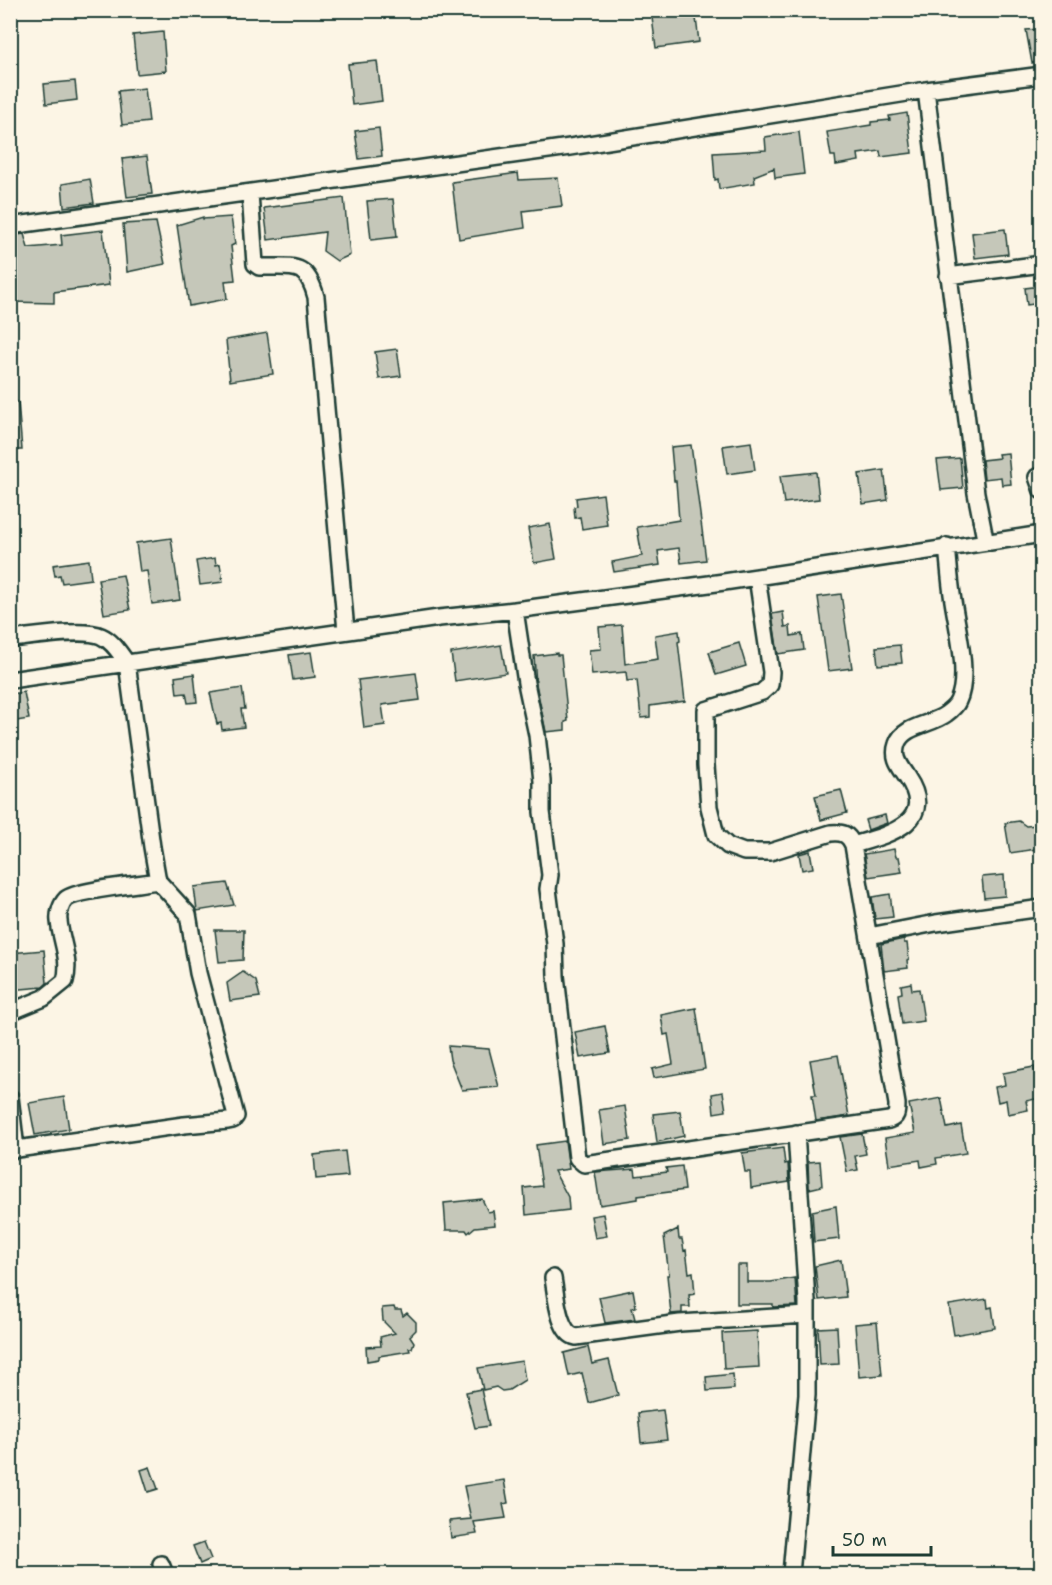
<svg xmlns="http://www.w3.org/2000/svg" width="1052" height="1585" font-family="'Shantell Sans',sans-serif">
<rect width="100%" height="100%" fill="#fcf5e5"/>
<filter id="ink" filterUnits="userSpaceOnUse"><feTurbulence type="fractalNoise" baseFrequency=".0167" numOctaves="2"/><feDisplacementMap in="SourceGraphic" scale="12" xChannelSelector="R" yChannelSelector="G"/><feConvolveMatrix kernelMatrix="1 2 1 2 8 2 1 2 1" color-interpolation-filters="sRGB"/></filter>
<g filter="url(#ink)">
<path fill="#c5c7b9" stroke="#1f3d34" stroke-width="1.5" d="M651 10H695L699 42 656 48Z
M1041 29V61L1032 63 1026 30Z
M163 32 166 71 137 74 133 35Z
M377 61 382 101 352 105 348 64Z
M75 81 77 100 46 104 44 84Z
M145 88 149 122 122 125 118 91Z
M907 113 912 153 881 157 880 151 858 154 859 161 836 165 835 156H831L827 132 871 125V122L890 120 889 116Z
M379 128 382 156 359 159 355 131Z
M799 132 804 174 775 178 774 168 754 176 755 183 719 189 718 179 715 180 713 153 766 150 765 137Z
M147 156 152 194 127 197 122 159Z
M518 173 519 180 558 178 562 206 523 211 525 228 459 239 452 182Z
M90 179 94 203 64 207 62 184Z
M344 198 350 255 337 261 323 251 325 232 268 240 264 208Z
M393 199 397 237 371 240 367 201Z
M203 217V219L231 217 235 244 231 246 235 280 225 281 227 299 189 306 177 225Z
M156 222 165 264 127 272 123 224Z
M1005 229 1008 254 975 258 972 233Z
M103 230 109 285 54 292V303L10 302V236L24 234 28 248 62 245 61 235Z
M1041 286V303L1027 305 1025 288Z
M267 333 273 374 230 381 226 340Z
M397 349 401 376 379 379 375 352Z
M10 402H18L22 450H10Z
M751 442 755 470 727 474 723 446Z
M691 445 706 560 681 563 679 548 658 551 660 565 614 572 612 562 642 556 637 527 679 520 676 481H674L671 447Z
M1008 453 1011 484 1002 485 1001 477 984 479 982 460 999 458 998 454Z
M960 458 963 488 941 490 937 460Z
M884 470 888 500 863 504 859 474Z
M816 472 819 499 784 503 780 476Z
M603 494 607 525 582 529 580 517 575 518 574 507 577 506 576 498Z
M550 524 556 559 534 563 528 528Z
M171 538 180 600 152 604 147 571 140 572 136 543Z
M215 558 216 565 220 564 223 582 200 585 196 561Z
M89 560 91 579 62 583 60 575 55 576 53 565Z
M123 575 130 610 104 614 98 579Z
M841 594 852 668 828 671 818 597Z
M783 612 785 627 790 626 791 636 802 634 804 650 778 654 772 614Z
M622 625 625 664 658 659 655 635 679 631 680 641 678 642 685 701 650 706V717L641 718 637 680 627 681 626 672 592 675 589 650 601 649 599 627Z
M739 643 746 666 716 675 709 652Z
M501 645 506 673 455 681 451 653Z
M900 645 902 663 878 665 876 647Z
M311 652 315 677 293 680 289 655Z
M557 653V655H561L568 721 565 722V730L546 732 536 684 534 656Z
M416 673 420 700 382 705 385 725 364 728 358 680Z
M194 674 197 702 188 703 186 693 177 694 175 677Z
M242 688 245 709H241L244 727 222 730 221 723 217 724 210 693Z
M24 692 29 719 10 722V694Z
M841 790 847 813 821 820 815 796Z
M885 815 887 823 868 830 865 820Z
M1019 821 1026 826 1037 825 1039 841 1035 842 1036 849 1010 853 1005 823Z
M894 849 896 857H899L902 872 868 877 864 854Z
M810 851 813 868 802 870 799 854Z
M1004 875 1005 896 984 898 982 877Z
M227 883 234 905 197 911 194 887Z
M890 894 893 917 875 919 872 897Z
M215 930H244L243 960 219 962Z
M904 939V943H907L909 959 907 960 908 968 884 971 881 944Z
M44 950 47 983 43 987 10 990V953Z
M243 972 256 981 260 997 230 1001 227 983Z
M911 983 912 990 919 989 924 1021 902 1024 898 994 902 993 901 985Z
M696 1008 705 1069 654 1078 652 1069 673 1064 668 1034 664 1035 661 1015Z
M605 1026 610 1053 580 1058 575 1032Z
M448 1046 489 1049 499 1087 462 1090 450 1060Z
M838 1055 849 1116 816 1121 812 1095H816L810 1060Z
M1034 1067 1040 1098 1026 1101 1028 1110 1008 1114 1006 1100 998 1102 995 1087 1005 1085 1003 1073Z
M723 1092 726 1111 714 1113 712 1094Z
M64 1097 69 1129 35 1135 29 1103Z
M941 1098 947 1128 961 1125 966 1153 936 1158 937 1164 921 1167 920 1160 889 1165 885 1138 915 1133 909 1104Z
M625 1106 630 1140 604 1144 599 1110Z
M680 1111 684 1136 657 1142 653 1114Z
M862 1134 866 1154 855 1156 858 1170 847 1172 840 1137Z
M565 1141 569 1169 554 1171 568 1197 569 1210 526 1215 524 1188 542 1186 536 1145Z
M783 1148 785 1164 788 1163 789 1182 751 1188 750 1172H745L742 1153Z
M345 1151 348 1176 316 1179 314 1155Z
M820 1161 822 1186 809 1189 808 1162Z
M682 1166 685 1190 638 1196V1199L600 1205 595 1172 635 1169 636 1176 667 1172 666 1168Z
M482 1199 488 1212 493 1211 495 1225 475 1227 468 1233 466 1230H446L444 1203Z
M836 1206 839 1239 814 1242 812 1211Z
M603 1214 607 1236 595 1238 591 1216Z
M678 1229 679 1239H682L684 1251 686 1250 689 1273 693 1272 695 1294 689 1295 690 1307H682V1313L671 1314 667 1275H669L664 1236Z
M841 1260 846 1297 819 1300 815 1266Z
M737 1265H747V1282H771L795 1278 797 1306 773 1307V1304H737Z
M633 1290 636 1307 632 1308 635 1319 605 1323 599 1297Z
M987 1299 988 1308 992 1307 995 1328 954 1335 949 1305Z
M394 1307 395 1310H401L403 1316 407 1313 416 1322V1330L410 1336 414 1342 412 1348H409L410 1351 379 1356V1359L367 1361 366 1347 381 1346 380 1337 395 1333 383 1321 382 1308Z
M877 1322 882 1375 859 1377 855 1324Z
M837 1327 839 1364 820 1365 818 1328Z
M757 1331 759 1367 724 1369 722 1333Z
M588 1347 592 1364 609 1360 618 1395 589 1403 582 1373 569 1376 564 1353Z
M522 1361 525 1380 509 1390 502 1391 496 1387 483 1390 478 1368Z
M733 1374 734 1389 707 1391 706 1377Z
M481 1389 489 1426 475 1428 466 1392Z
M663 1410 667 1440 641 1443 638 1413Z
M150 1467 158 1489 148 1492 141 1470Z
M504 1480 508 1503 503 1504 506 1518 474 1522 477 1534 451 1538 449 1521 471 1519 464 1486Z
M204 1542 211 1559 200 1564 193 1546Z"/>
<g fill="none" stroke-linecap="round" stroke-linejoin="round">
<defs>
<path id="minor" d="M926 90 976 493 985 539 990 542 1042 534
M250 193 255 264 259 267C293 268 306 260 316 297L346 631
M10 226 570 147 926 90 1042 75
M948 276 1042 264
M1037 477 1042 491
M515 610 526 683 537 735 542 781V812L550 875 548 889 555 944 556 976 577 1158 584 1164 889 1120C897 1117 897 1113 897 1104L853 845C848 834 843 832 831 833L770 852H744L728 846 716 835 709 807 706 765V710L762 692 770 685 771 672 757 577
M10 639C31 637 84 628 101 636 113 641 120 654 127 663L152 847 158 881 188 914 198 973 236 1116 233 1120 228 1121 184 1125 10 1150
M10 680 439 618 515 610 724 582 987 542
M853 845C887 835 938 823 907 777 900 766 892 758 897 744 903 725 932 725 946 714 950 711 956 706 958 701 970 676 957 628 953 601 950 583 949 565 947 546
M869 936 936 923 1042 908
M10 1012 44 998 65 981C71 960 61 942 59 921 58 914 61 904 66 899 76 890 141 884 158 881
M10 1097 16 1149
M553 1278C556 1294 558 1333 576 1337L680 1323 807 1315
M161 1564 165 1574
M791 1574 807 1395V1301L796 1133"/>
</defs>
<use href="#minor" stroke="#1f3d34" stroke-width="20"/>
<use href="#minor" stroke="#fcf5e5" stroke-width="15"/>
</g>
</g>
<rect width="1052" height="1585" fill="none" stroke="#fcf5e5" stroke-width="36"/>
<rect x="18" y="18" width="1016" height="1549" fill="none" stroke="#1f3d34" stroke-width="2" filter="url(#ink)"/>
<path d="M833 1546v9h98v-9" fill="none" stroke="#1f3d34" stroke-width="3"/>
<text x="842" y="1546" font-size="18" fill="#1f3d34" stroke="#fcf5e5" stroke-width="4.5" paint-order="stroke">50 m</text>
</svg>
